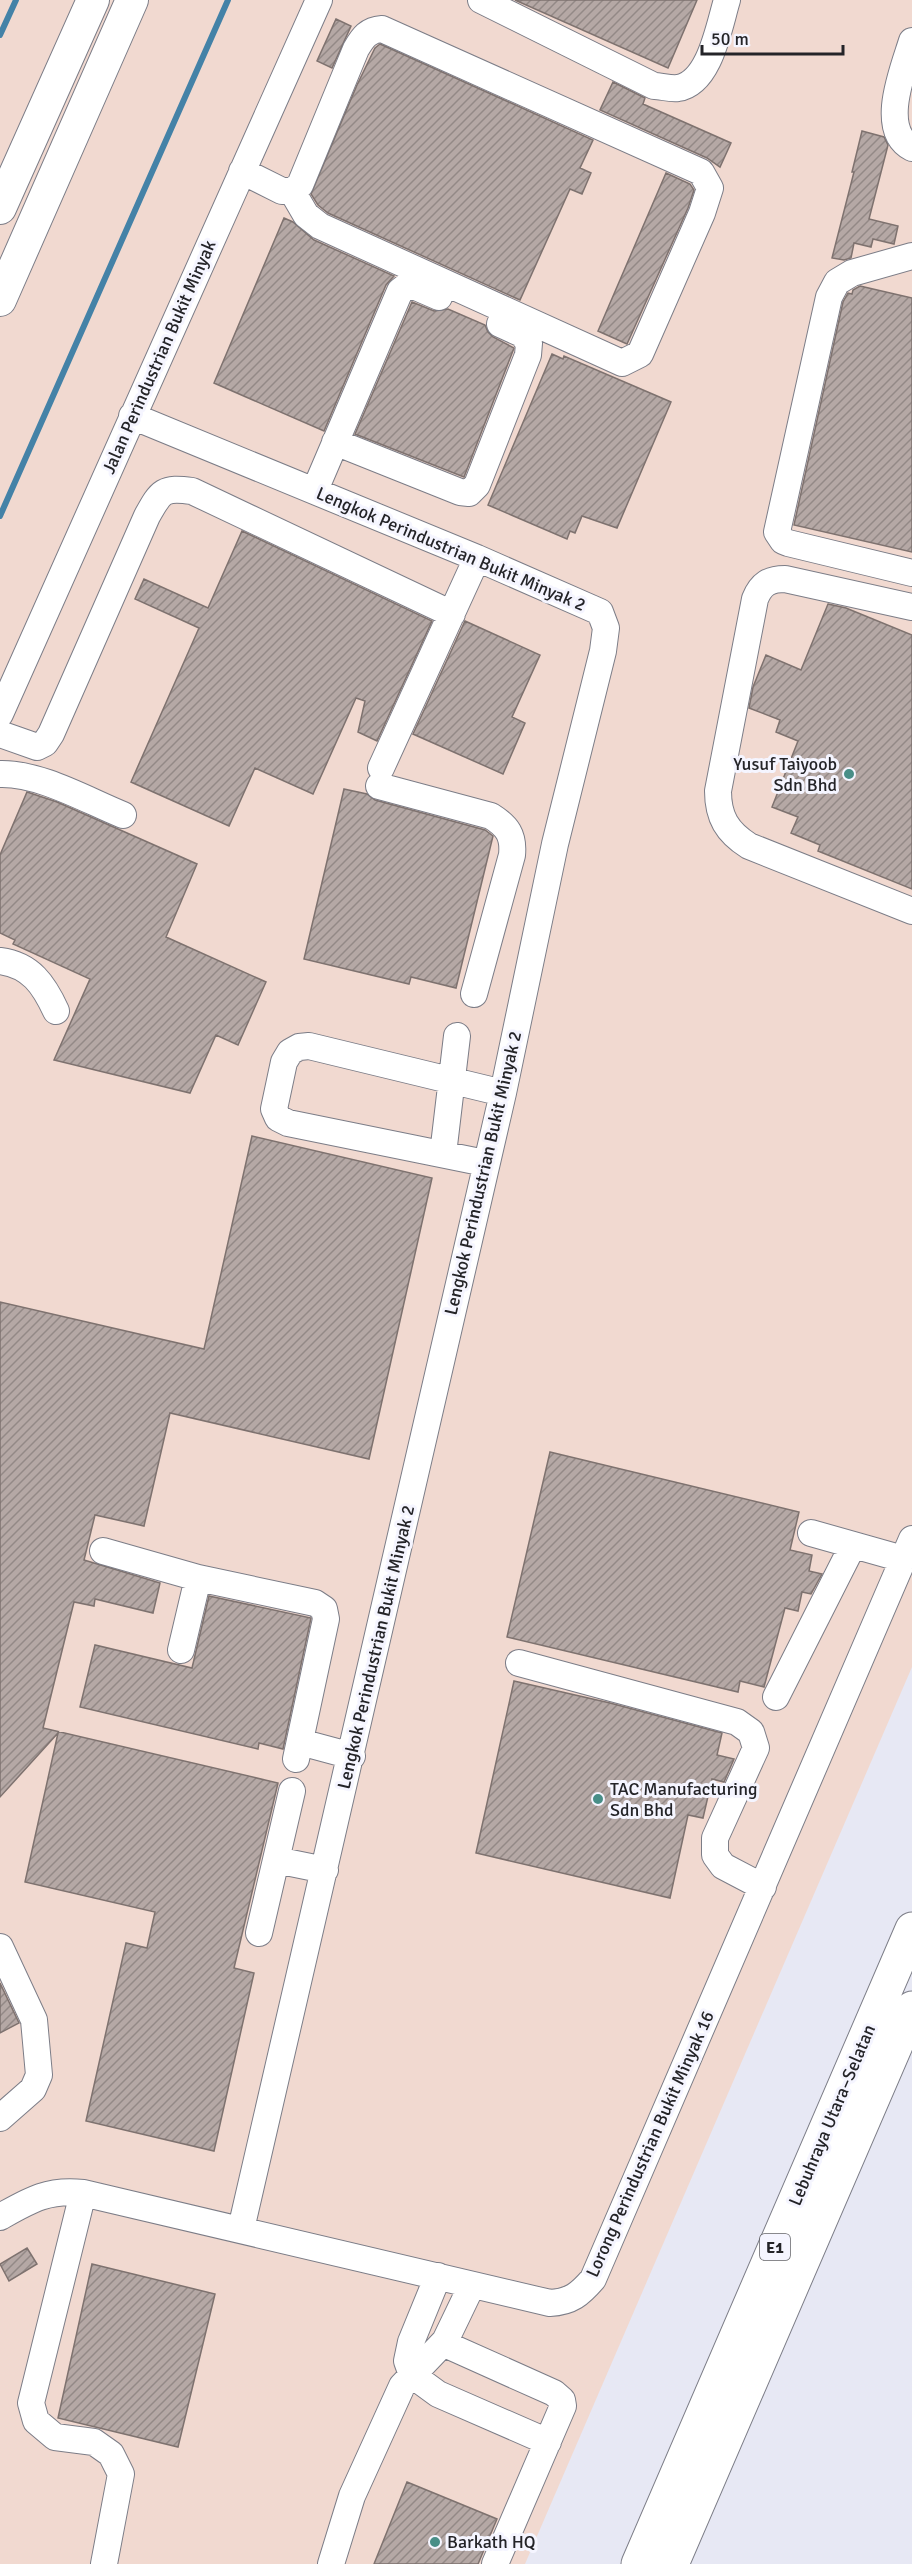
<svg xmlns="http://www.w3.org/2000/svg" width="912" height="2564" font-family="Signika,sans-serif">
<defs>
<pattern id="building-hatch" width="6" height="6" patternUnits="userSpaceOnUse" patternTransform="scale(1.5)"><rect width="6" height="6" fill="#b5a8a5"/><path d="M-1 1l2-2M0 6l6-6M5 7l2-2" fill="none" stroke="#938986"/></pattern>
</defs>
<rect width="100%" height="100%" fill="#e7e8f4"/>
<path fill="#f1d9d0" d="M0 0H912V1667L525 2564H0Z"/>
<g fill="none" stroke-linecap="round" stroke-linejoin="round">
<path stroke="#4482a7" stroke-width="6" d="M0 35 16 0
M0 516 228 0"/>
</g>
<path fill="url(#building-hatch)" stroke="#7e726f" stroke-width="1.5" d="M515 0H697L668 68Z
M336 19 351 26 332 68 317 61Z
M380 44 593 140 580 168 591 173 582 194 570 189 520 300 328 213 318 205 311 194 357 85 375 48Z
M613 82 645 98 643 104 731 143 720 167 707 158 600 110Z
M862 131 884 137 888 145 869 219 898 226 894 244 873 239 871 247 854 243 851 258 844 260 832 258 854 172H852Z
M666 173 690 184 694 190 688 208 627 344 598 331Z
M284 218 293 222 314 240 394 276 386 285 324 431 214 383Z
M860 286 912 298V552L794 525 843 302 848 293 852 294 853 290Z
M412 302 434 311 448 309 485 325 488 332 493 337 514 348 464 477 355 434Z
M552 354 563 359 564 356 671 402 617 528 582 516 575 533 570 531 567 539 488 505Z
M242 531 432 621 377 741 358 732 365 701 356 698 313 794 255 768 229 826 131 782 199 628 135 599 144 579 208 608Z
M828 604 846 608 912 635V889L818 851 820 845 791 833 798 817 772 807 798 741 776 732 780 720 749 708 753 687 766 655 801 670Z
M465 621 540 655 512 717 525 723 503 774 413 734Z
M344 789 367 794 375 800 485 830 493 836 456 988 411 977 409 984 304 959Z
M27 792 57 802 197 864 166 937 266 982 238 1045 216 1035 190 1093 54 1060 90 979 13 944 15 940 0 933V855Z
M252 1136 432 1178 369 1459 170 1413 144 1526 95 1515 84 1560 160 1583 153 1613 95 1599 94 1606 74 1602 43 1728 278 1783 234 1968 254 1973 214 2151 86 2121 126 1943 147 1948 155 1912 25 1882 58 1733 0 1797V1302L204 1349Z
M550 1452 799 1512 790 1550 812 1555 809 1571 822 1574 811 1594 802 1592 798 1611 785 1608 764 1687 740 1681 738 1692 507 1637Z
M209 1596 311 1618 283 1749 259 1743 258 1749 80 1707 95 1645 192 1668Z
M514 1681 610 1703 722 1733 717 1755 734 1759 724 1782 712 1779 703 1818 688 1815 670 1898 476 1853Z
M0 1983 19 2023 0 2033Z
M27 2248 37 2264 9 2281 0 2264Z
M92 2264 215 2294 178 2447 58 2418Z
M407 2482 497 2519 478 2564H374Z"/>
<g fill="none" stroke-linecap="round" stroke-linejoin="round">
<defs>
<path id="minor" d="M481 0 654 86C661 86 670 89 678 88 710 83 719 26 727 0
M912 41C903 70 878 130 912 148
M242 171 282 191H292L300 185 356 49C363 37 368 30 382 29L701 172 710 188 702 213 640 354 622 363 320 226 306 215 292 191
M912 256 852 273 837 282 829 297 777 532 783 541 788 543 912 573
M132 416 477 558 600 612 606 628 603 651 555 844 503 1093 241 2229
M335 442 460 492 469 493 477 485 528 355 529 343 522 334 500 324
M315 490 400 291 409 284 439 297
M912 607 785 579C769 579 761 584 755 599L718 791C718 817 727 832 749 846L912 911
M0 714 319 0
M0 734 37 747 45 743 51 734 147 516C161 491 163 487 192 491L452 614
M381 768 477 558
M0 774C40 773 86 800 123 815
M379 786 491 816C507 826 514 835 512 855L474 994
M0 961C31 965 44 985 56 1011
M443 1154 457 1036
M485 1163 288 1123 278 1118 274 1109 284 1062 290 1052 299 1047 309 1046 503 1093
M811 1533 903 1559
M103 1551 198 1578 315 1603 324 1609 326 1619 296 1759
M181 1650 198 1578
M519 1663 737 1722 751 1732 756 1748 715 1838V1855L723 1866 763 1887
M776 1697 853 1545
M300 1742 352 1756
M276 1860 325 1870
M259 1933 292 1791
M0 1947 34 2020 39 2075 33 2089 0 2118
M83 2193 31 2403 36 2421 55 2437 94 2442 111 2454 121 2474 104 2564
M0 2217C30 2200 48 2189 83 2193L550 2303C571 2302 580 2294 593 2279L912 1539
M438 2276 411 2342 407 2361 412 2375 438 2394 548 2442
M472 2285 447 2337 445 2341 449 2346 554 2393 562 2400 563 2406 495 2564
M331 2564 352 2496 402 2386 445 2341"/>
<path id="major" d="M0 208 93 0
M0 300 132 0"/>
<path id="highway" d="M638 2564 912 1929
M672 2564 912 2008"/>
</defs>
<use href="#minor" stroke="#7c7d87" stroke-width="28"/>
<use href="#major" stroke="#7c7d87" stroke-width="34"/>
<use href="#highway" stroke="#7c7d87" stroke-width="35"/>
<use href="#minor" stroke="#fff" stroke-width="26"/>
<use href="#major" stroke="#fff" stroke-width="32"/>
<use href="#highway" stroke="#fff" stroke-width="33"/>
</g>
<g fill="#488e87" stroke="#f5f5ff" stroke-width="2">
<circle cx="849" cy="774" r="6"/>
<circle cx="598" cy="1799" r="6"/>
<circle cx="435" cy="2542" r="6"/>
</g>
<g text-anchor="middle" stroke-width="6" stroke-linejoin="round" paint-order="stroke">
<rect fill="#f5f5ff" stroke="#636368" stroke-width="1.5" x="760" y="2234" width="30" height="26" rx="4.5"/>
<g font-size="16" font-weight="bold" fill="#242428">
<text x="775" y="2253">E1</text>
</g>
<g font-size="18" fill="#242428" stroke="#f5f5ff">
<text transform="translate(159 357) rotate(-66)" y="6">Jalan Perindustrian Bukit Minyak</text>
<text transform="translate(451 549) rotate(23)" y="6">Lengkok Perindustrian Bukit Minyak 2</text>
<text transform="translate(483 1173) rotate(-77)" y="6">Lengkok Perindustrian Bukit Minyak 2</text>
<text transform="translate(376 1647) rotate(-77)" y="6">Lengkok Perindustrian Bukit Minyak 2</text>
<text transform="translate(832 2115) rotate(-67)" y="6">Lebuhraya Utara–Selatan</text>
<text transform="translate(650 2144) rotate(-66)" y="6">Lorong Perindustrian Bukit Minyak 16</text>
</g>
<g font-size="18" fill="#242428" stroke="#f5f5ff" text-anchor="start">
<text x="837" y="770" text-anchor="end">Yusuf Taiyoob<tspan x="837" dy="21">Sdn Bhd</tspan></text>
<text x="610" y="1795">TAC Manufacturing<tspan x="610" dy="21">Sdn Bhd</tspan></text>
<text x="447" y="2548">Barkath HQ</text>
</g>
</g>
<path d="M702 45v9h141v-9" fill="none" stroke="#242428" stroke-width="3"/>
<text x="711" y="45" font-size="18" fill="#242428" stroke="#f5f5ff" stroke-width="4.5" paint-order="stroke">50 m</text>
</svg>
